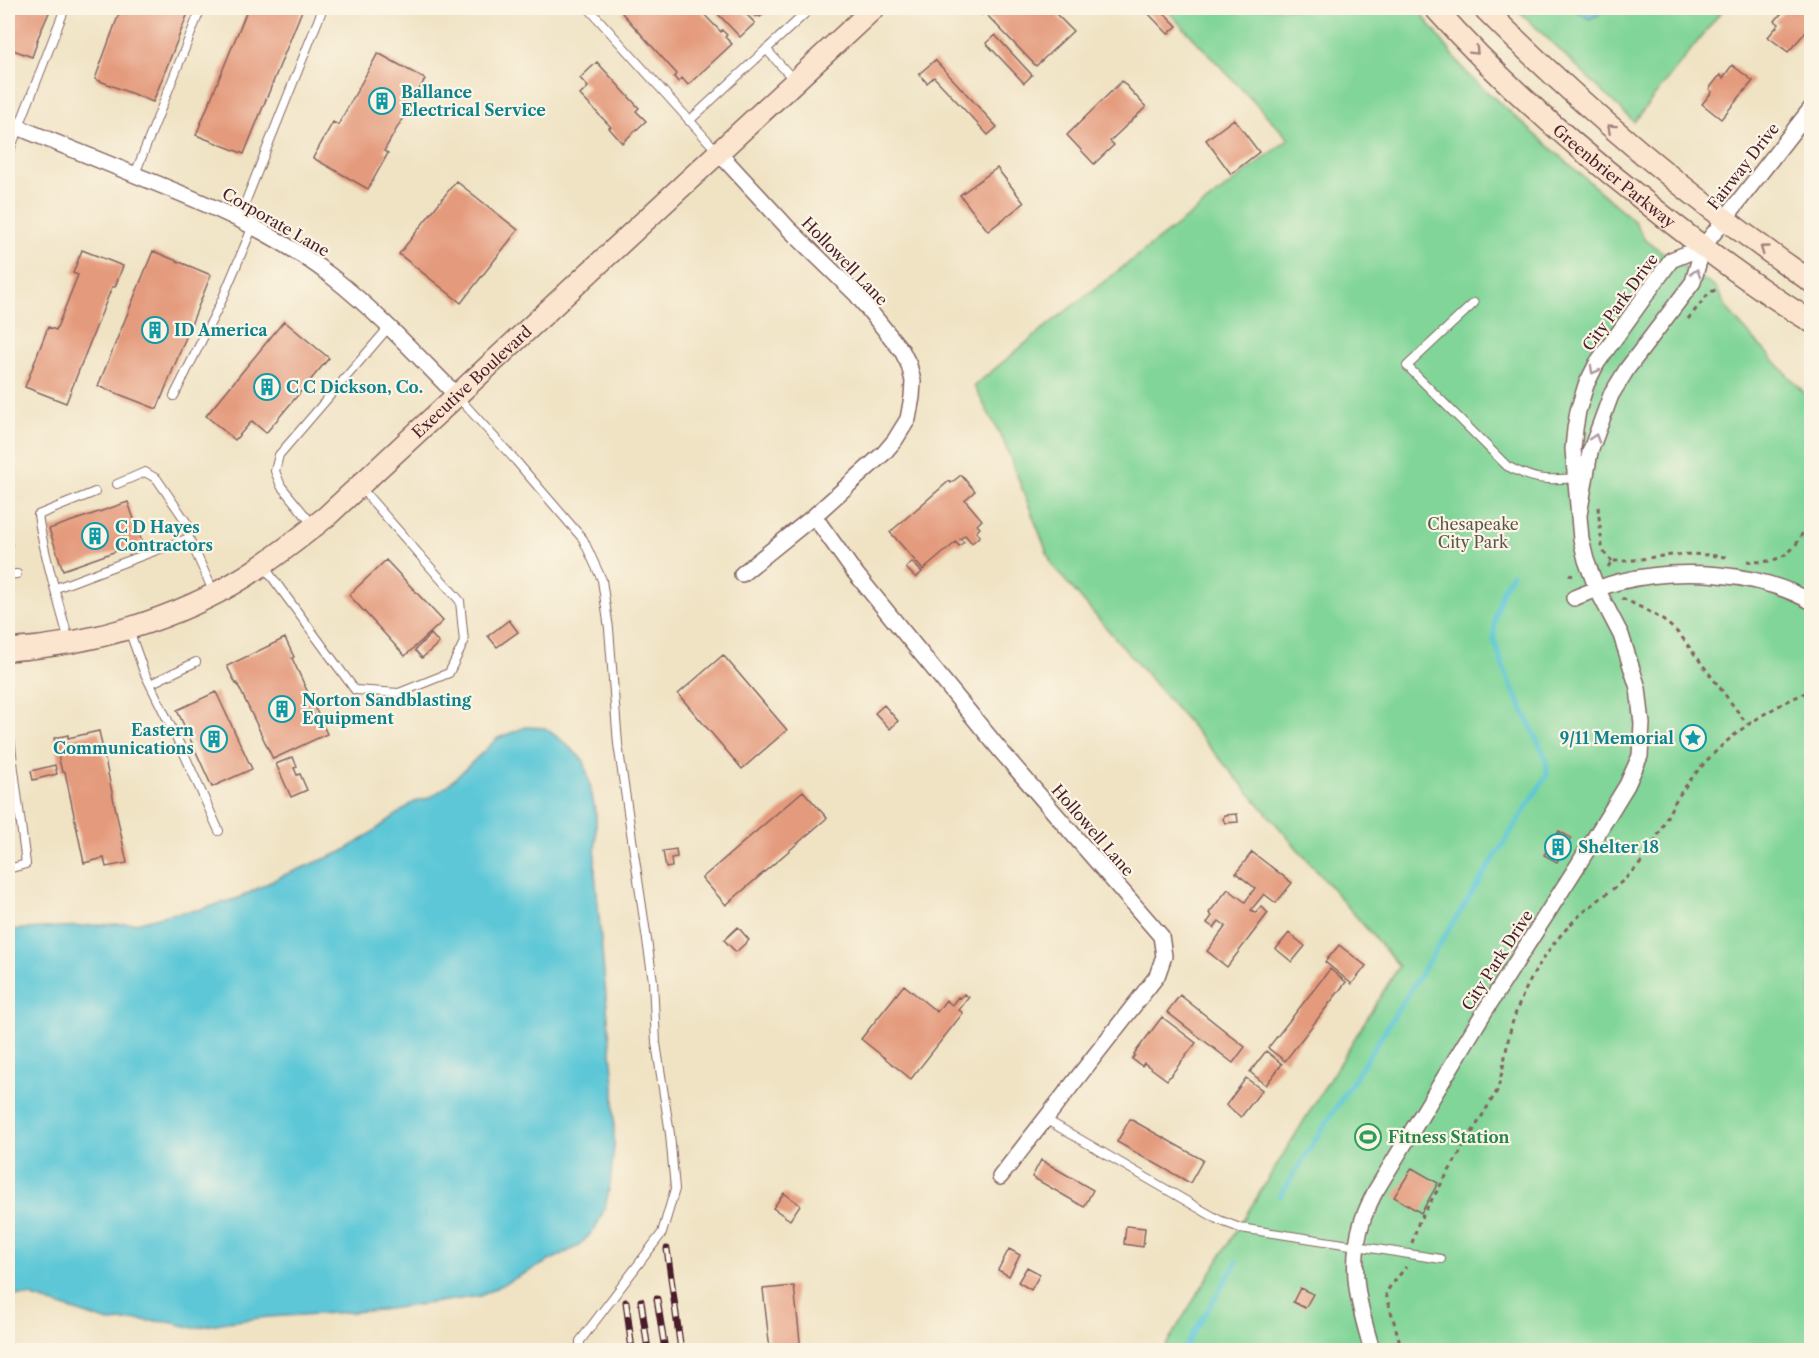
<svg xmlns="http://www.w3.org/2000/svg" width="1819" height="1358" font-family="'Libre Caslon Text',serif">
<rect width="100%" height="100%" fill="#fcf5e5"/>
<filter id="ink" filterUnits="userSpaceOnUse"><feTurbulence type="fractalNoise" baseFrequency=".0167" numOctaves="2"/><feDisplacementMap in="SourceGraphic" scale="12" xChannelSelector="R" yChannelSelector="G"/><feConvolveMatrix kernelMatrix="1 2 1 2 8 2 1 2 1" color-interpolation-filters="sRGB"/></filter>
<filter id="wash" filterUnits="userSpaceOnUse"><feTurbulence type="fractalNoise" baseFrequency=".008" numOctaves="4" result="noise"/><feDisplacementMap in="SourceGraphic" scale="24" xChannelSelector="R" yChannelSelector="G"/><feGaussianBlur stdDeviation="1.35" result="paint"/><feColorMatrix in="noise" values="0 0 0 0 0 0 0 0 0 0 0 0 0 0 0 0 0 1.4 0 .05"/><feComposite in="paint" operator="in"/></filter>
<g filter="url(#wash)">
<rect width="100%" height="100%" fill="#f0e3c4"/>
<path fill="#81d598" stroke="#667a62" stroke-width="1.5" d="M1165 8H1417L1469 76 1635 222 1645 240 1717 289 1727 308 1735 319 1811 400V1350H1163L1399 966 1052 565 1004 442 974 386 1053 321 1289 139Z
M1516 8H1724L1634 122Z"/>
<path fill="#5dc7d7" stroke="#547381" stroke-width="1.5" d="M1572 8H1603L1600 14 1589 19Z
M526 727 545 728 565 743 584 761 590 785 596 816 595 872 614 1085V1148L610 1184 605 1208 595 1229 579 1246 480 1296 381 1310 268 1317 227 1322 194 1328 169 1322 139 1320 109 1322 30 1296 8 1295V930L136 923 170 914 198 910 239 898 282 876 342 852 360 841 414 802 429 798 447 786 498 738Z"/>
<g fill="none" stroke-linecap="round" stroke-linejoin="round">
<path stroke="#5dc7d7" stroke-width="5" d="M1280 1196 1547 775 1546 758 1506 675 1494 640 1495 618 1503 588 1512 574
M1183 1350 1237 1262"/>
</g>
<g id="blocks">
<path fill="#e49a7b" d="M8 8H51L37 40H38L32 57 8 48Z
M121 8H190L153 102 95 79Z
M248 8H303L244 154 196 135Z
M628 8H698L721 32 722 30 727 35 725 37 732 44 688 85 682 78 678 82 674 77 677 74 622 13Z
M725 8H740L755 23 740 37 718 14Z
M751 8H771L760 17 758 15 756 17 752 13 754 11Z
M975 8H1050L1073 31 1036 66 985 13 982 15Z
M1148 8H1159L1177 26 1168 34 1145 10Z
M1786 8 1790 9 1792 8H1812V25L1788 52 1768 37 1779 24 1775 21Z
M995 35 1032 75 1024 83 986 43Z
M378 53 425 79 384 151 388 153 368 189 313 158 333 122 338 125Z
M935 60 997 127 988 135 934 77 927 83 919 74Z
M597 62 639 108 636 111 646 121 622 143 609 128 611 127 580 95 588 87 580 78Z
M1732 65 1753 81 1721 119 1702 104 1712 92 1709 89 1720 75 1723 78Z
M1122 81 1146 107 1110 141 1114 145 1094 164 1067 135Z
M1234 119 1259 152 1231 174 1206 140Z
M997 168 1024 203 988 231 960 195Z
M456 181 518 230 461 303 399 254Z
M82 250 123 266 115 287H112L66 403 25 387 48 327 56 330 78 275 73 273Z
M153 251 211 275 157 409 98 386Z
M284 321 329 358 266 433 252 421 235 440 206 416Z
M961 475 975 491 965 500 982 520 977 525 980 528 976 532 980 536 972 543 965 535 960 539 964 542 959 546 956 542 923 570 890 532 949 481 951 483Z
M128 502 142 542 63 570 49 529Z
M9 523 12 547 8 548V524Z
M386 560 443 621 405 656 349 595Z
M912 562 922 572 916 578 906 568Z
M509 620 518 632 497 647 488 636Z
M431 634 439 643 422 658 415 650Z
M285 638 294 657 292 658 327 734 273 759 237 683 236 684 227 666Z
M723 655 787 730 742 769 678 694Z
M216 692 252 769 212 787 177 710Z
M884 705 898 721 890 729 875 713Z
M99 731 127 863 106 867 104 858 84 863 65 772H62L54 738 68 735V738Z
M293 757 297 767 294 768 297 775 300 774 307 790 291 797 276 764Z
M55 765 57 774 33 780 31 771Z
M803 791 827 818 726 905 702 878Z
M1237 814 1238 822 1225 823 1223 819 1224 815Z
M1559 831 1571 838 1557 862 1544 855Z
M676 849 677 857 671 858 672 867 666 868 663 851Z
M1252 852 1292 883 1276 903 1264 894 1251 910 1256 913 1261 906 1268 913 1227 967 1207 951 1226 926 1219 921 1214 928 1207 923 1212 916 1209 913 1228 889 1245 902 1255 888 1236 873Z
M738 927 749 940 736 952 724 940Z
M1289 933 1305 946 1292 962 1276 949Z
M1339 945 1366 966 1352 984 1325 962Z
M1330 969 1346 982 1285 1061 1268 1048Z
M904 985 937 1012 946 1000 952 1005 958 997 960 998 964 994 969 997 959 1010 963 1013 911 1079 861 1039Z
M1180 995 1245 1047 1233 1063 1167 1012Z
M1162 1017 1196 1043 1167 1080 1144 1063 1142 1066 1132 1059 1135 1055 1134 1054Z
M1266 1051 1282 1064 1266 1085 1250 1072Z
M1246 1078 1262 1090 1241 1117 1226 1105Z
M1130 1119 1203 1160 1190 1183 1117 1142Z
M1041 1160 1093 1190 1084 1207 1032 1177Z
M1412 1168 1438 1183 1421 1213 1394 1197Z
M784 1193 800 1205 790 1220 773 1208Z
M1126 1226 1145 1228 1143 1247 1124 1244Z
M1009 1249 1020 1255 1009 1276 998 1270Z
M1027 1267 1040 1274 1031 1290 1018 1282Z
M794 1286 801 1350H770L763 1289Z
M1300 1288 1313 1294 1305 1308 1293 1302Z"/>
</g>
</g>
<g filter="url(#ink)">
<use href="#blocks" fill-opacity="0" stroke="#846461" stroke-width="1.5"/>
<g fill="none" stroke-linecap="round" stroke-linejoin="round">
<defs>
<path id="lane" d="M590 8 591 11 717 151
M766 49 793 79
M689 121 811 8
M8 155 65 8
M135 174 201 8
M239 218 323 8
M1474 303 1407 366 1507 466C1538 482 1545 480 1578 478
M174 396 221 302 253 226
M457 396 516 461 583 539 602 580 609 629 618 744 653 981 656 1043 670 1134 675 1189 662 1233 580 1341V1350
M117 484 145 472 157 479 187 523 189 538
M313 525 281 486 275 471 279 455 389 327
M263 565 355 690 399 693 449 673 464 642 460 601 360 487
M8 575 17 574
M56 588 189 538 214 593
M129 630 144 672 182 749 219 831
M69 641C58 599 44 557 38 515L95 492
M150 684 196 662
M8 723 26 864 8 869
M1045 1119 1219 1220 1240 1228 1441 1259"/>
<path id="street" d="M8 123C51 141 95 158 138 176 206 203 273 231 331 276 377 312 416 354 456 395
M718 152 789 229 856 294 902 351 909 365 913 381 912 397 908 419 895 440 884 453 814 516 742 574
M1703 247 1812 107
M814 516 852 569 1000 750 1161 936 1164 956 1157 976 1000 1177
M1574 598C1589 592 1603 586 1618 582 1678 567 1757 571 1812 602
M1372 1350C1359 1306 1348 1268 1362 1222 1365 1212 1370 1202 1375 1192L1483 1014 1578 865 1627 785 1640 756 1642 724 1638 688 1621 635 1597 589 1586 560 1581 539 1573 449 1575 429 1578 411 1586 385 1597 363 1671 260 1703 247 1693 282 1627 369 1611 395 1590 452 1579 515"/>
<g id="secondary">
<path id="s1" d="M1435 8C1497 78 1568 141 1642 199 1696 243 1752 285 1812 322"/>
<path d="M1484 8C1584 109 1694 201 1812 282"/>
<path id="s2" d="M8 650C89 645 176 620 246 576 274 558 301 537 327 516L874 8"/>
</g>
</defs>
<use href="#lane" stroke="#846461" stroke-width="10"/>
<use href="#street" stroke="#846461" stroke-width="18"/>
<use href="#secondary" stroke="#846461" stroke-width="24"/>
<path stroke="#846461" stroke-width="3" stroke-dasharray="4.5 4.5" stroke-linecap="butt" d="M1688 319 1709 293 1717 289
M1598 507 1602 546 1605 554 1612 561
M1747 561C1799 568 1809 527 1812 487
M1608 567 1612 561C1633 562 1653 556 1674 555 1692 553 1708 555 1726 557
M1569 574 1576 578
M1622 598C1646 610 1663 617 1681 636L1747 724
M1412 1243 1419 1221 1497 1091C1504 1069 1506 1046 1512 1024 1524 985 1548 945 1578 917 1600 897 1625 883 1643 860 1657 842 1664 820 1676 800 1711 747 1753 715 1812 690
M1402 1350 1386 1294 1389 1288 1406 1267"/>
<use href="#lane" stroke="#fff" stroke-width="8"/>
<use href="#street" stroke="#fff" stroke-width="15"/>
<use href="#secondary" stroke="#fce5cf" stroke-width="21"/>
<defs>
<path id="rail" d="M667 1249 681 1350
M657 1299 665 1350
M641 1301 648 1350
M626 1302 632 1350"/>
</defs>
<use href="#rail" stroke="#4a1f2b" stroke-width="7"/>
<use href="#rail" stroke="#fcf5e5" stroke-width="4.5" stroke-dasharray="14" stroke-linecap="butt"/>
</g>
<defs><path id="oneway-chevron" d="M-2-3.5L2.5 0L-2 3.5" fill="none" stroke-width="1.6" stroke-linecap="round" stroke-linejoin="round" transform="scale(1.5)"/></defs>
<g stroke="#a3827d">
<use href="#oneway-chevron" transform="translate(1475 51) rotate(45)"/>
<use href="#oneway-chevron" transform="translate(1611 128) rotate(-138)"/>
<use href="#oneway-chevron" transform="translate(1764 249) rotate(-144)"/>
</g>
<g stroke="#ae9aa0">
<use href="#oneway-chevron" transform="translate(1696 273) rotate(-73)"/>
<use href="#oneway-chevron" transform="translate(1594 370) rotate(119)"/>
<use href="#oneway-chevron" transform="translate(1595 438) rotate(-72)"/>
</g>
</g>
<defs>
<symbol id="building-ring" viewBox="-11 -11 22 22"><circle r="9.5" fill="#fcf5e5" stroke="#0f9aa8" stroke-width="1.5"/><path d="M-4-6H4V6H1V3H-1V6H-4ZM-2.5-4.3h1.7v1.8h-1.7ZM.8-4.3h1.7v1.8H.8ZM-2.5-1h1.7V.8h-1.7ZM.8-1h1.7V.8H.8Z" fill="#0f9aa8"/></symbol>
<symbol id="sight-ring" viewBox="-11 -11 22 22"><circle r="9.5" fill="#fcf5e5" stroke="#0f9aa8" stroke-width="1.5"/><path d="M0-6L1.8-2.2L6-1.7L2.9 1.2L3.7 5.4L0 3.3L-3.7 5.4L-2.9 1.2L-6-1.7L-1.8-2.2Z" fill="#0f9aa8"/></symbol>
<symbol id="stadium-ring" viewBox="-11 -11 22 22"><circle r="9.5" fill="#fcf5e5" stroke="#2e9e5b" stroke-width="1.5"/><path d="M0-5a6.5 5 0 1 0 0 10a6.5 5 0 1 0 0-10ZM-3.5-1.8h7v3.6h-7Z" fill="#2e9e5b"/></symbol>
</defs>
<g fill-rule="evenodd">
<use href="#building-ring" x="367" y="86" width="30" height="30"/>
<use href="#building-ring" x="140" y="315" width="30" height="30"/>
<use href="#building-ring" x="252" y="372" width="30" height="30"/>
<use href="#building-ring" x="80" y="521" width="30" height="30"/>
<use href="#building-ring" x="267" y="694" width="30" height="30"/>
<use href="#sight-ring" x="1678" y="723" width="30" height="30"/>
<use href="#building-ring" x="199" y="724" width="30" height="30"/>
<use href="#building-ring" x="1543" y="832" width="30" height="30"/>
<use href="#stadium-ring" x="1353" y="1122" width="30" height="30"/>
</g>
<g text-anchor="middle" stroke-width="4.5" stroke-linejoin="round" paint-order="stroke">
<g font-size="16" font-weight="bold" fill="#0d838f" stroke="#fcf5e5" text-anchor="start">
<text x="401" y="98">Ballance<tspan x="401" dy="18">Electrical Service</tspan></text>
<text x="174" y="336">ID America</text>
<text x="286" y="393">C C Dickson, Co.</text>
<text x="115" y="533">C D Hayes<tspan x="115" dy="18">Contractors</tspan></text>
<text x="302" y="706">Norton Sandblasting<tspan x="302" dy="18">Equipment</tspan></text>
<text x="194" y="736" text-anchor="end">Eastern<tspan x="194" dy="18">Communications</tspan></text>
<text x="1674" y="744" text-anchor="end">9/11 Memorial</text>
<text x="1578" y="853">Shelter 18</text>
</g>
<g font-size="16" fill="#4a1f2b" stroke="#fcf5e5">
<text transform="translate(1743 166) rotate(-52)" y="6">Fairway Drive</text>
<text dy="6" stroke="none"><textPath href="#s1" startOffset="246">Greenbrier Parkway</textPath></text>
<text transform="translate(276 222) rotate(30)" y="6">Corporate Lane</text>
<text transform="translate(845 261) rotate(46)" y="6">Hollowell Lane</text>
<text transform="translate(1620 302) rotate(-54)" y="6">City Park Drive</text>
<text dy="6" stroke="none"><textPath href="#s2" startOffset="550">Executive Boulevard</textPath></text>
<text transform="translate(1093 830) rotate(49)" y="6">Hollowell Lane</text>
<text transform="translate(1497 960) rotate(-57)" y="6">City Park Drive</text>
</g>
<g font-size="16" fill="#5a564c" stroke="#fcf5e5">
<text x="1473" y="530">Chesapeake<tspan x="1473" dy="18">City Park</tspan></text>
</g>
<g font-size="16" font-weight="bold" fill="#27864d" stroke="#fcf5e5" text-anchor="start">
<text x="1388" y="1143">Fitness Station</text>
</g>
</g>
<rect width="1819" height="1358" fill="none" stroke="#fcf5e5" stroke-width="30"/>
</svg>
